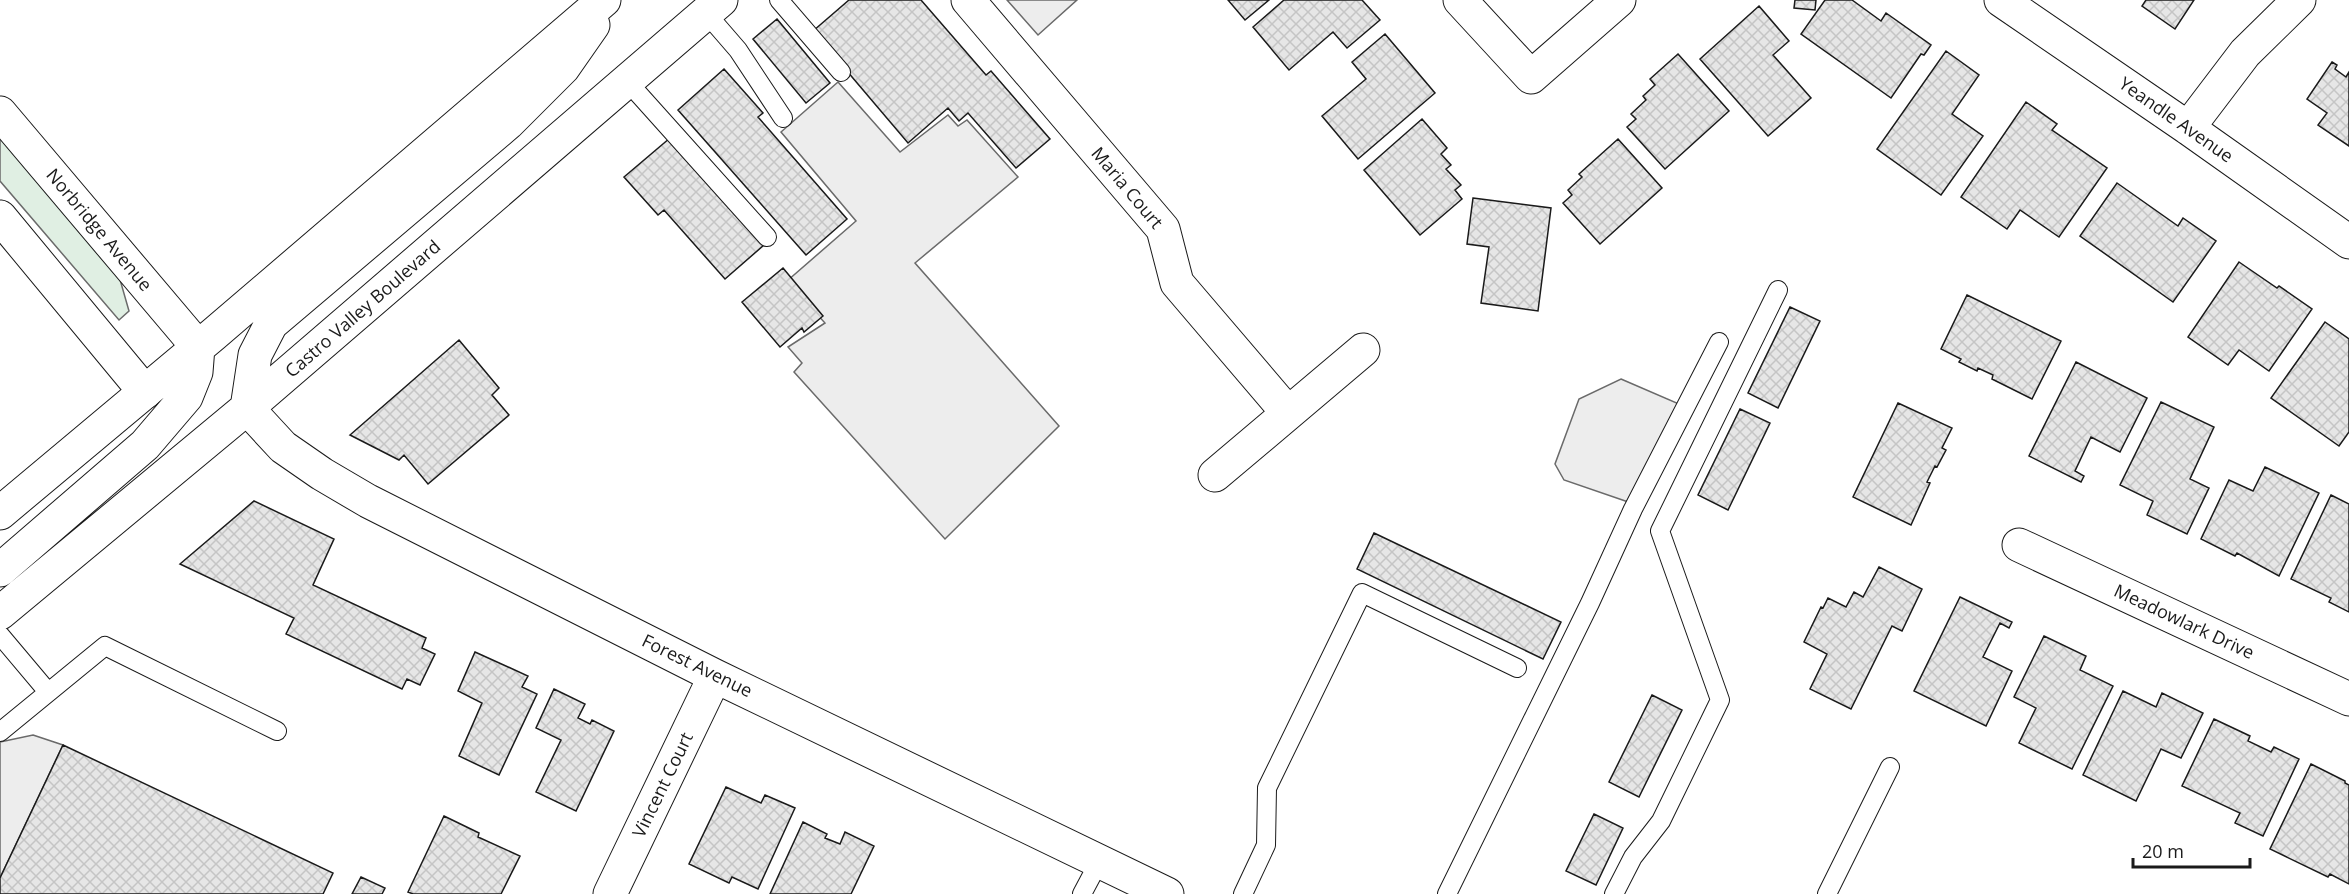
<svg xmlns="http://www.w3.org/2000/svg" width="2349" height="894" font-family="'Open Sans',sans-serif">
<defs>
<pattern id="building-cross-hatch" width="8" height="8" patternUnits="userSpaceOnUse" patternTransform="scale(1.5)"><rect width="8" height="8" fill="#e6e6e6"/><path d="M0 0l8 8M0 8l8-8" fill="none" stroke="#c5c5c5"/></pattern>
</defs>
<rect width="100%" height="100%" fill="#fff"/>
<path fill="#e0efe3" stroke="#6a6a6a" stroke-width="1.5" d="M0 131 119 276 129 311 119 320 0 181Z"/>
<path fill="#ededed" stroke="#6a6a6a" stroke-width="1.5" d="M1007 0H1077L1038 35Z
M838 82 900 152 948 115 958 126 967 120 1018 177 915 263 1059 426 945 539 794 372 802 363 788 347 825 323 787 281 856 221 781 132Z
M1621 379 1693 410 1640 506 1564 480 1555 464 1579 399Z
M33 735 63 745 0 878V742Z"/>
<path fill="url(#building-cross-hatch)" stroke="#1a1a1a" stroke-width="1.5" d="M849 0H921L986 75 991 71 1050 139 1016 168 968 113 959 121 948 108 908 143 813 31Z
M1228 0H1269L1245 20Z
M1284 0H1362L1380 20 1347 48 1333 32 1289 70 1253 27Z
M1795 0H1816L1815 10 1794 8Z
M1825 0H1852L1881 21 1886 13 1931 45 1924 55 1921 54 1891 98 1801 34Z
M2146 0H2194L2175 29 2142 6Z
M1759 6 1789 41 1773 55 1811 98 1768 136 1700 59Z
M777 19 830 83 806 103 753 39Z
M1385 34 1435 93 1358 159 1322 116 1366 79 1352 62Z
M1946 51 1979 75 1952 114 1983 136 1941 195 1877 149Z
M1678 54 1729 111 1665 169 1627 127 1636 119 1631 114 1646 100 1643 96 1655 85 1650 79Z
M2332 62 2337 65 2335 69 2346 77 2349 72V146L2318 125 2327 113 2307 99Z
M724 69 763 113 758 117 847 219 806 255 678 110Z
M2026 102 2057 124 2052 130 2107 168 2059 237 2020 210 2007 229 1961 197Z
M1422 119 1447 148 1441 154 1451 165 1446 169 1461 185 1455 190 1462 199 1420 235 1364 170Z
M670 138 764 245 725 279 664 210 658 215 624 177Z
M1618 139 1662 188 1600 244 1563 203 1572 195 1568 190 1582 177 1579 174Z
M2117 183 2178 226 2183 218 2216 241 2173 302 2080 236Z
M1473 198 1551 208 1538 311 1481 303 1489 247 1467 244Z
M2239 262 2277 288 2279 286 2312 309 2269 371 2239 350 2228 365 2188 337Z
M783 268 823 316 804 332 802 328 780 347 742 302Z
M1967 295 2061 341 2032 399 1992 379 1993 375 1978 368 1977 371 1959 362 1961 359 1941 349Z
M1790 307 1820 321 1778 408 1748 393Z
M2325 322 2349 339V432L2339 446 2271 398Z
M459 340 499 388 492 395 509 415 428 484 404 455 399 460 350 435Z
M2076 362 2147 398 2120 452 2091 437 2075 471 2084 476 2081 482 2029 456Z
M2161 402 2214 427 2190 479 2209 488 2187 534 2147 515 2153 501 2120 485Z
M1898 403 1952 428 1942 448 1946 450 1937 467 1935 466 1927 482 1930 483 1911 525 1853 497Z
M1740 409 1770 423 1728 510 1698 495Z
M2265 467 2319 493 2279 576 2237 553 2235 556 2201 539 2229 480 2253 491Z
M2331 495 2349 504V612L2329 602 2331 598 2291 579Z
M254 501 334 539 313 585 426 638 422 648 435 654 420 685 407 679 402 689 286 634 294 618 180 564Z
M1374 533 1561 622 1543 659 1357 569Z
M1879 567 1922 589 1902 631 1892 626 1851 709 1810 689 1827 654 1804 642 1821 607 1823 608 1828 598 1846 607 1854 592 1863 597Z
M1960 597 2012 622 2009 628 2000 623 1983 657 2012 671 1986 726 1914 691Z
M2044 636 2086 656 2080 670 2113 686 2072 769 2019 743 2036 708 2014 697Z
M475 652 528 676 522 687 537 694 499 775 459 756 482 703 458 691Z
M554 689 585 704 578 718 590 724 592 720 614 731 576 811 536 792 561 740 536 728Z
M2123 691 2156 707 2162 693 2203 713 2181 758 2161 749 2136 801 2083 775Z
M1652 695 1682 710 1639 797 1609 782Z
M2214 719 2250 736 2248 741 2271 752 2274 747 2299 759 2263 836 2235 823 2240 813 2182 786Z
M63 745 333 873 323 894H0V878Z
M2311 764 2345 781V783L2349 785V884L2330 874 2328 877 2270 849Z
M726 787 761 803 765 795 795 808 758 889 732 877 729 883 689 864Z
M1594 814 1623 828 1596 885 1566 871Z
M444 816 479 833 478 837 520 856 501 894H413L408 892Z
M803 822 827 834 825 838 840 844 845 832 874 846 851 894H770Z
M361 877 385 888 382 894H352Z"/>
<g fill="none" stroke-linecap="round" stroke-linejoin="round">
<defs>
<path id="lane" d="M779 0 841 72
M706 13 738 50 783 118
M627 81 767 237
M0 635 48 692
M0 732 105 646 277 731
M1082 894 1100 860
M1243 894 1266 845 1267 788 1362 593 1517 668
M1447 894 1590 603 1633 509 1719 342
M1614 894 1633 857 1661 821 1720 700 1660 531 1778 290
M1827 894 1890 767"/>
<path id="street" d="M968 0 1163 229 1177 283 1288 413
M1460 0 1531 77 1619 0
M2001 0 2188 128 2349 242
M2188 128 2245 53 2299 0
M247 408 283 447 322 474 368 501 715 676 1167 894
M1215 475 1363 350
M2019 545 2349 699
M610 894 715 676"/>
<path id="secondary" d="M0 113 198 347
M0 217 145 392"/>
<path id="primary" d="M247 408 255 355 271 324 508 123 563 68 593 25
M0 513 214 334 604 0
M0 570 145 445 186 397 196 372 198 347
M0 613 247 408 721 0"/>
</defs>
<use href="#lane" stroke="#1a1a1a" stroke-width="20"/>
<use href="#street" stroke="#1a1a1a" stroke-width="35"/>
<use href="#secondary" stroke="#1a1a1a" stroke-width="35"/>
<use href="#primary" stroke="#1a1a1a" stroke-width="35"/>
<use href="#lane" stroke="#fff" stroke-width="18"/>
<use href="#street" stroke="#fff" stroke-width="33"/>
<use href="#secondary" stroke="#fff" stroke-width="33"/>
<use href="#primary" stroke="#fff" stroke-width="33"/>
</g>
<g text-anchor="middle" stroke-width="4.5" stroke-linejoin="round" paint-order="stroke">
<g font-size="18" fill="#1a1a1a" stroke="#fff">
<text transform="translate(2176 120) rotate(35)" y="6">Yeandle Avenue</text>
<text transform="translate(1127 188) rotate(50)" y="6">Maria Court</text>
<text transform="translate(99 230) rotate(50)" y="6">Norbridge Avenue</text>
<text transform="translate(363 309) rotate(-41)" y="6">Castro Valley Boulevard</text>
<text transform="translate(2184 622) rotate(25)" y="6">Meadowlark Drive</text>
<text transform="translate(697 666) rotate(26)" y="6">Forest Avenue</text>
<text transform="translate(663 785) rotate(-64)" y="6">Vincent Court</text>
</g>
</g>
<path d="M2133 858v9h117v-9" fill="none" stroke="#1a1a1a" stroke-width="3"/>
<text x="2142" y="858" font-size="18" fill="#1a1a1a" stroke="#ffffff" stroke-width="4.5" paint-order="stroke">20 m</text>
</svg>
